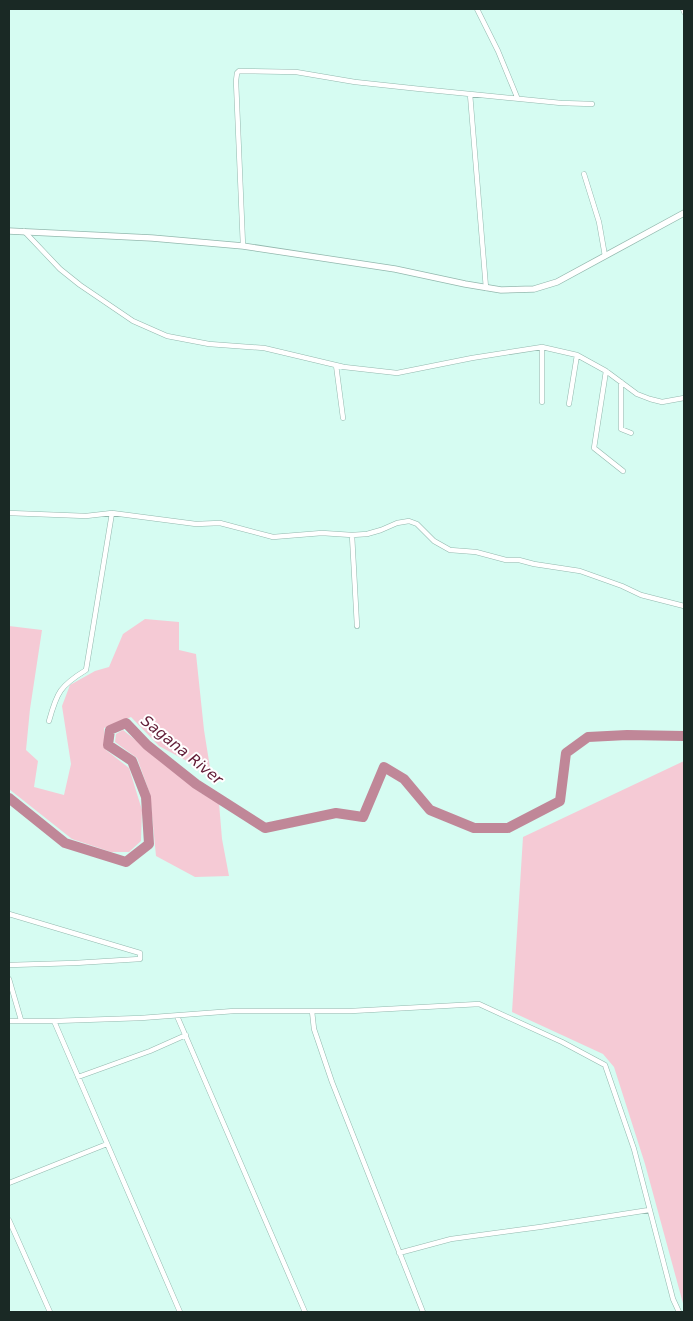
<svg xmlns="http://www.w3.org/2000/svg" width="693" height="1321" font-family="'DejaVu Sans',sans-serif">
<rect width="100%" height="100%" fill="#d6fcf2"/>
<path fill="#f5cad5" d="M145 619 179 622V650L196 654 204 730 211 774 159 746 131 717 104 728 106 750 129 768 142 810 141 841 129 852H111L72 839 9 789V626L42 630 30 709 26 750 38 761 34 787 64 795 71 764 62 706 70 685 95 671 109 667 123 634Z
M123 730 201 793 219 803 222 839 229 876 195 877 156 856 150 794 137 758 115 742 116 734Z
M684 761V1307L645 1164 614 1067 603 1054 512 1012 523 837Z"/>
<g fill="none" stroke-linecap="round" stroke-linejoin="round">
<path stroke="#c08798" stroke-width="10" d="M9 798 65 843 126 862 149 844 146 797 132 761 108 745 110 730 126 723 147 745 196 784 265 828 336 813 363 817 384 767 404 779 430 810 474 828H508L560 801 566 753 588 737 627 735 684 736"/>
<defs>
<path id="minor" d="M477 9 498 51 517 97
M683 9 684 12
M470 94 486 288
M584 174 599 222 605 256
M24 231 60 269 80 285 133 321 167 336 209 344 264 348 344 367 397 373 472 358 542 347 577 355 606 371 637 394 650 399 662 402 684 398
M243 246 236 81 237 73 239 71 296 72 355 82 420 89 561 103 592 104
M542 347V402
M336 365 343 418
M606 371 594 448 623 471
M621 382V429L631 433
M569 404 577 355
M9 513 86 516 112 513 196 524 220 523 273 537 322 533 352 535 367 534 381 530 397 523 409 521 417 524 434 541 450 550 476 552 506 560H519L534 564 580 571 622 586 641 595 684 606
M352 535 357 626
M49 721C57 692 60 686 86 670L112 513
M9 914 140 953V959L75 963 9 965
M9 979 21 1020
M312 1011 314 1029 332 1082 423 1312
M177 1016 305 1312
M9 1021H54L141 1018 234 1011H351L479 1004 562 1042 605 1065 634 1149 673 1299 679 1312
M54 1021 180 1312
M78 1077 150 1051 186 1035
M9 1183 107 1144
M9 1220 50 1312
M399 1253 451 1239 540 1227 649 1210"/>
<path id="tertiary" d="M9 231 152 238 243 246 395 269 465 284 501 290 534 289 557 282 684 213"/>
</defs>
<use href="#minor" stroke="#93b8ae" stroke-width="5.5"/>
<use href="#tertiary" stroke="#93b8ae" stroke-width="7"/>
<use href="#minor" stroke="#fff" stroke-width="4.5"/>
<use href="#tertiary" stroke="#fff" stroke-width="5.5"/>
</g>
<g text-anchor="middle" stroke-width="4" stroke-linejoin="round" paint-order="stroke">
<g font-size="15" font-style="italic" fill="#611c36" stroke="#fff">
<text transform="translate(182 750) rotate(39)" y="5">Sagana River</text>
</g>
</g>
<rect width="693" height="1321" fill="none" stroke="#1a2925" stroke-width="20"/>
</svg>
